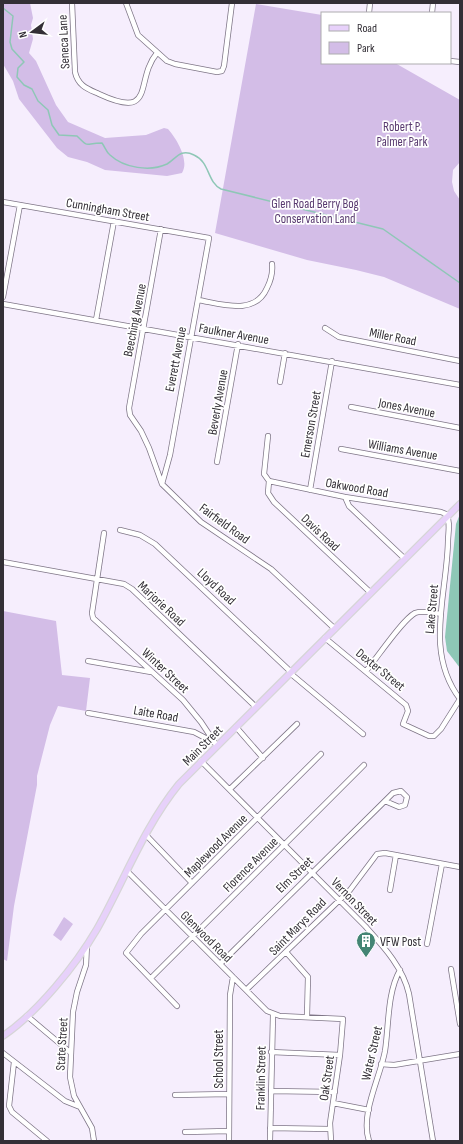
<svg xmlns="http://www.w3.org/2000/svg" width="463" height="1144" font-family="'Sofia Sans Condensed',sans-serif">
<rect width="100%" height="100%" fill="#f6eefd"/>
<path fill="#d3bde7" d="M3 3H30L33 18 31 25 33 39 29 53 36 61 56 105 68 122 105 138 146 135 164 128 168 129C176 138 190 160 182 173L167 176 105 170 87 162 68 157 57 148 19 99 13 81 3 64Z
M256 4 322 15V63H395L460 100V162L453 170 452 182 454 191 460 200V309L384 277 356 270 307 260 215 233Z
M3 611 56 621 62 675 90 678 86 711 58 706 50 725 37 776V785L14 906 7 961 3 959Z
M64 917 73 924 61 941 53 935Z"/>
<path fill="#8ec7b6" d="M460 514V668L447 651 445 637 456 524Z"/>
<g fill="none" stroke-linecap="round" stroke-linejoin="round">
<path stroke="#8ec7b6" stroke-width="1.5" d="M3 8 13 16 10 42 12 49 24 62 18 68 17 77 24 85 32 89 38 101 48 110 52 125 59 135 77 136C90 149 84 143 102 143 105 147 106 152 110 155 124 168 150 172 167 164 176 159 180 148 194 155 210 162 207 182 221 189L383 229 460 283"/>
<defs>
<path id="minor" d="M72 3 75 72C78 86 88 89 99 94 157 121 134 80 157 53
M126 3 138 35 167 61 175 64 217 72 222 71 224 66 232 3
M369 13 370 3
M432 13 433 3
M450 61 460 62
M3 202 209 238 170 455 162 484
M161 229 129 408 130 415 141 431 149 448 162 484 201 522 271 569 335 629
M3 297 20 205
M198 300C222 304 255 316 267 288 271 280 273 273 272 264
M3 304 460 385
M96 320 114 221
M325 328 339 337 460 361
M280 382 285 353
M351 407 460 428
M268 436 264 474 269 481 345 497 441 512 446 514C451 522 448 533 448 541 447 595 424 652 460 699
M341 449 460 471
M217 462 238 344
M269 481 268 493 274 502 371 593
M310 490 332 361
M345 497 349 506 405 559
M120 530 140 535 155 544 291 672
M104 533 92 613 93 618 183 700 201 722 217 746
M3 562 124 584 132 589 256 707
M325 638 406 705 408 711 403 724 429 736H434L441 729 460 699
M88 661 151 672
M366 671C377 658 402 620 415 613 422 610 433 613 441 614
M290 673 363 734
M88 713 194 732 213 742
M236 727 263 758
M201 761 365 926C383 946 403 967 409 994L433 1141
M230 789 297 724
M146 835 192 883
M127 871 267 1011 280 1016 343 1019 340 1055 330 1123 331 1141
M390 890 396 855
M427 944 442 864
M87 945 86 965 77 992 73 1012 70 1077 74 1096 92 1128 94 1141
M286 952 308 977 307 1016
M220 964 393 793 401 791 407 797 405 805 399 807 385 801
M451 969 460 1024
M151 978 364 765
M246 990 350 890 377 854 385 853 460 867
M177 1006 126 953 141 934 321 754
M27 1016 71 1053
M271 1052 340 1055
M3 1053 65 1101 80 1107
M14 1062 9 1106 12 1112 47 1141
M381 1064 394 1065 460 1054
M271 1091 335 1092
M175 1095 229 1094
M333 1103 369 1110
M270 1128 330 1129
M185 1132 229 1131
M229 1141 230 995 233 977
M270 1141 273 1015
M369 1141C360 1114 380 1078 385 1051 389 1025 387 993 400 970"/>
<path id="major" d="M3 1036C38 1012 76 965 97 929 124 881 144 827 179 784L460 504"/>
</defs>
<use href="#minor" stroke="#7f7687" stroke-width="6"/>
<use href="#major" stroke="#d6d5d7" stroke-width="8"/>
<use href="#minor" stroke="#fff" stroke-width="4.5"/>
<use href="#major" stroke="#e7d1fa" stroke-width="5.5"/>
</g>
<defs>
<symbol id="building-pin" viewBox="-11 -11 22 30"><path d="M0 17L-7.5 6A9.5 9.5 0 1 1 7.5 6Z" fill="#448574" stroke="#fff"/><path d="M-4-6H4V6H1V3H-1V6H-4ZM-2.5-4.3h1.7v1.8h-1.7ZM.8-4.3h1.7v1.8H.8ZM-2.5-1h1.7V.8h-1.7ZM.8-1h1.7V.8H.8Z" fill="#fff"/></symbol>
</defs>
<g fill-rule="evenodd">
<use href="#building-pin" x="355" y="930" width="22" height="30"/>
</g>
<g text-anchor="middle" stroke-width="3.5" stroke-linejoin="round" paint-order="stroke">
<g font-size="13" fill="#332f36" stroke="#fff">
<text transform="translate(63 42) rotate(-93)" y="5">Seneca Lane</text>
<text transform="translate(108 209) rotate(10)" y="5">Cunningham Street</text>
<text transform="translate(134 320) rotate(-79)" y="5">Beeching Avenue</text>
<text transform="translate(234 333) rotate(10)" y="5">Faulkner Avenue</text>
<text transform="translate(393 336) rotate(11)" y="5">Miller Road</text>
<text transform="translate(175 359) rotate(-79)" y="5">Everett Avenue</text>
<text transform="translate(217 402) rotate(-80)" y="5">Beverly Avenue</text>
<text transform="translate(407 407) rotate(11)" y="5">Jones Avenue</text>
<text transform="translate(310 424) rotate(-80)" y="5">Emerson Street</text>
<text transform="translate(403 449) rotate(10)" y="5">Williams Avenue</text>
<text transform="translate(357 487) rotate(10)" y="5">Oakwood Road</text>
<text transform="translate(225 523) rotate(36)" y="5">Fairfield Road</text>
<text transform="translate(321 532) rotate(43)" y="5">Davis Road</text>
<text transform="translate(217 586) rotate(43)" y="5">Lloyd Road</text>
<text transform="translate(162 603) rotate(43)" y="5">Marjorie Road</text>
<text transform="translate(431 609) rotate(-85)" y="5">Lake Street</text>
<text transform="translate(381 669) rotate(39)" y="5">Dexter Street</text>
<text transform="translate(166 670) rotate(43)" y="5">Winter Street</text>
<text transform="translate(156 713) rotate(10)" y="5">Laite Road</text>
<text transform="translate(202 745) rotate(-45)" y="5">Main Street</text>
<text transform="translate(215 845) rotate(-45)" y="5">Maplewood Avenue</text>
<text transform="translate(250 864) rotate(-45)" y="5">Florence Avenue</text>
<text transform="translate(294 874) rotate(-44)" y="5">Elm Street</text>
<text transform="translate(355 901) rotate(46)" y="5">Vernon Street</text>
<text transform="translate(297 926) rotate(-45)" y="5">Saint Marys Road</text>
<text transform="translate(207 936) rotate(45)" y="5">Glenwood Road</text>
<text transform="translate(61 1044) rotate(-87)" y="5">State Street</text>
<text transform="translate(371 1053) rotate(-77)" y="5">Water Street</text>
<text transform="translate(218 1059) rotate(-90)" y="5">School Street</text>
<text transform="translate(260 1078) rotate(-89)" y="5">Franklin Street</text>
<text transform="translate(326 1078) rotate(-82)" y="5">Oak Street</text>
</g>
<g font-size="13" fill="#58396f" stroke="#fff">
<text x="402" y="131">Robert P.<tspan x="402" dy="15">Palmer Park</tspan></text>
<text x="315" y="208">Glen Road Berry Bog<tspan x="315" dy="15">Conservation Land</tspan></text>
</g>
<g font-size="13" fill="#332f36" stroke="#fff" text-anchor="start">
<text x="380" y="946">VFW Post</text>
</g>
</g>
<rect width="463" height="1144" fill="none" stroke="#332f36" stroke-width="8"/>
<rect x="321" y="12" width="130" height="52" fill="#ffffff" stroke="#adacaf"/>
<rect x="329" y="25" width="20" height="6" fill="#e7d1fa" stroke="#adacaf"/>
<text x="357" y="32" font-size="12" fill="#332f36">Road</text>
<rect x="329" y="42" width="20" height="12" fill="#d3bde7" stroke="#adacaf"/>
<text x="357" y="52" font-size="12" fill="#332f36">Park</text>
<g transform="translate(32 32) rotate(255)" stroke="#ffffff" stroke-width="3" paint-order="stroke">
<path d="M0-3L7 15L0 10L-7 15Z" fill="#332f36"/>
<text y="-6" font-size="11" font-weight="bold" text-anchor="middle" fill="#332f36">N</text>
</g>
</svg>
